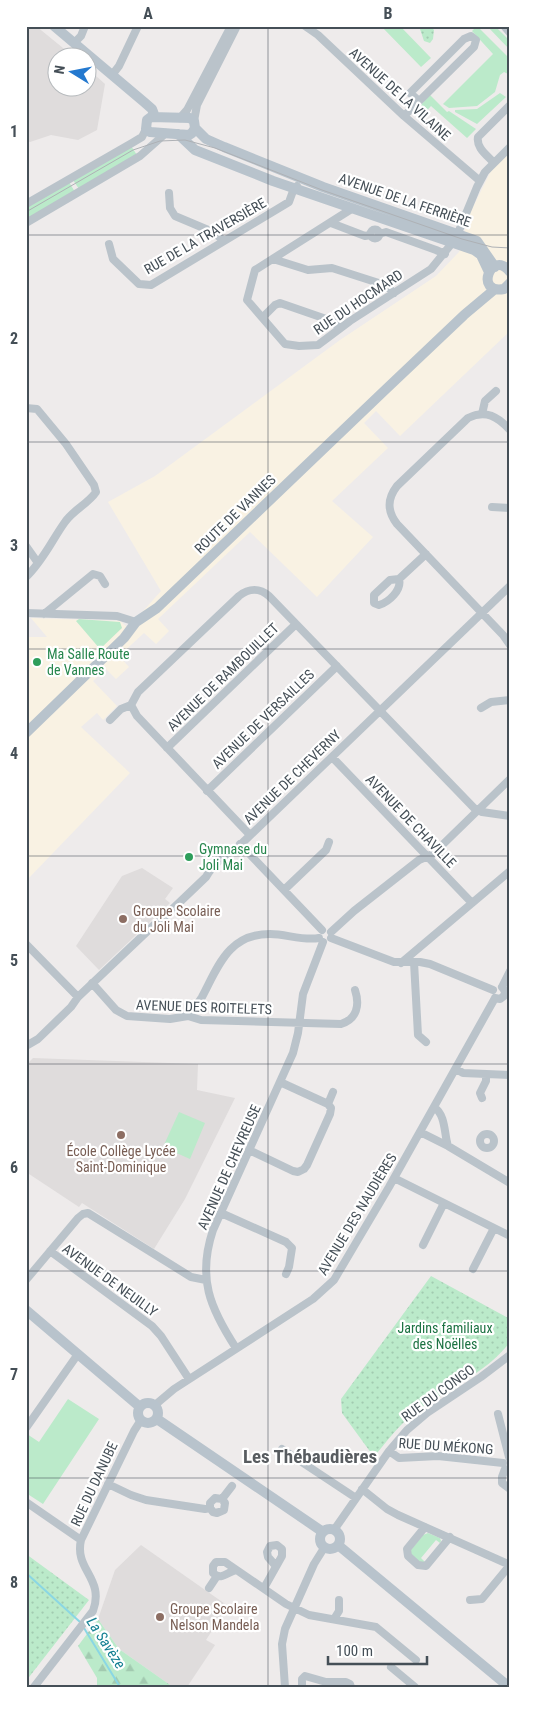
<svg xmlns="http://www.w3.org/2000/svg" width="536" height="1713" font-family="'Roboto Condensed',sans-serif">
<defs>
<pattern id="forest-firs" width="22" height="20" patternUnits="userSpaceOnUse" patternTransform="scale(1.25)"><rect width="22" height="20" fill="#bbeaca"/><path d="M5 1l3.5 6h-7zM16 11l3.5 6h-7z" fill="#a2cab0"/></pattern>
<pattern id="park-dots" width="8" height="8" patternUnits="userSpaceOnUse" patternTransform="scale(1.25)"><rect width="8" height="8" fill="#bbeaca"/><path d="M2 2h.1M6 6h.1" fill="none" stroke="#a2cab0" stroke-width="1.8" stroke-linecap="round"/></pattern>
</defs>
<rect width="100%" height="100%" fill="#eeebeb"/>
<path fill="#f9f2e3" d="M510 152V331L400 436 376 411 364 423 388 448 332 501 373 537 317 597 250 532 158 619 169 631 156 644 144 633 119 656 129 667 116 679 106 669 93 681 117 706 103 720 97 713 81 727 130 773 26 881V637H47L31 618 120 621 128 628 161 591 108 502 155 476 340 340 436 276 459 252 469 215 491 171Z"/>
<path fill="#dfdcdc" d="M26 26H36L74 57 58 58V88H88V69L105 84 97 130 78 140 51 135 30 142 26 141Z
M142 868 173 888 165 899 170 903 99 970 76 946 122 876Z
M33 1058 198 1064 197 1090 235 1098 185 1199 154 1249 82 1203 79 1207 26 1172V1065Z
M141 1545 228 1606 206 1640 215 1645 187 1687H173L119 1649 98 1619 115 1570Z"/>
<path fill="#bbeaca" d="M381 26H400L431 58 421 67Z
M477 26 510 59V75L504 72 500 75 495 92 477 106 449 108 443 104 493 54 472 31Z
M487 26H495L510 41V50Z
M500 93 506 97 477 124 455 112V110L477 109Z
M430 95 447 112 449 111 476 129 467 138 431 106 422 116 416 110Z
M131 146 137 155 79 189 73 180Z
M69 182 75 192 26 221V207Z
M79 619 120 622 122 628 100 649 76 621Z
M179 1112 205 1123 190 1159 163 1147Z
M68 1399 99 1419 43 1504 26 1493V1436L27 1434 39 1442Z
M428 1533 440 1538 441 1541 440 1543 436 1540 421 1558 425 1562 420 1563 410 1554V1551L423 1535Z"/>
<path fill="url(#forest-firs)" d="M98 1619 119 1649 173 1687H97V1678L78 1646Z"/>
<path fill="url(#park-dots)" d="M422 26H430L434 30 433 39 430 43 424 41 420 29Z
M431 1276 510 1319V1342C486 1374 444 1390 413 1414 398 1426 386 1442 374 1457L342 1413 341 1399Z
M26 1554 89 1600 26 1681Z"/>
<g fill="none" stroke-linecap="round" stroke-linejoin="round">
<path stroke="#8ad7e4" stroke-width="2" d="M26 1573 80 1622
M84 1628 120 1687"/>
<path stroke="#bac3ca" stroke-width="8" d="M305 26 318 35 404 116 480 181
M504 26 510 33
M74 43 81 36 85 26
M112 75 119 66 138 26
M404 116 474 47 476 40 471 36 464 39 410 93 419 101
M180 118 187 110 231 26
M194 121 197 105 237 26
M494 163C487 155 476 148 478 137L510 105
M169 193 170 208 175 216 213 232 224 241
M26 204 132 143 142 137 146 129
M353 208 255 270 247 300 285 344 299 346 318 345 350 321 431 269 453 242
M26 223 140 156 166 133
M331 223 365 236 370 235
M370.5 234a4.5 4.5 0 1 1 9 0a4.5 4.5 0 1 1-9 0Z
M458 233 477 187 485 172 510 147
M379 234 386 232 436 250 445 254
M109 244 113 259 139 284 151 285 289 202 293 191 297 186
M273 259 308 270 332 268 385 285 394 293
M263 317 275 305 280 303 332 321 340 328
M26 408 37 409 66 444 94 485 96 492C88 504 73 510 65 522 52 540 43 561 26 577
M482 414 485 401 496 391
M510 430C498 417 486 409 468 418L397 486C387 499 387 511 397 524L503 635 510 645
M492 507 510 508
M26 546 38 563
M399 579C402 590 389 602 379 605L374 603V595L390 580 399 579 426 554
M26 613 117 616 136 622
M44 614 93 574 100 576 105 584
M481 708 491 702 510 700
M110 720 121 709 131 705
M167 748 296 624
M332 757 472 903
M207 791 337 666
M250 835 137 716 131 705 138 692 239 596C249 588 260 588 269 596L475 809 482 812 510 816
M240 844 322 930
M284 890 326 850 329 842
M331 932 354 911 419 860 433 854 510 779
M331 938 394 962H420L430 964 493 990
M26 944 78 997
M414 962 418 1035 426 1042
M401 963 510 871
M92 983 116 1010 127 1016 170 1019 188 1016 201 1020 341 1024C357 1019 360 1005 355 990
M502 987 510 971
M495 998 500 999 504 996 505 991 502 987
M188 1016C192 1009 198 1004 202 997 218 967 228 934 270 934 286 934 303 941 319 938
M26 1046 38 1039 71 1007 78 997 155 924 161 920 206 877C212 866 226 853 237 848L510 586
M456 1069 463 1073 510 1075
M482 1098 480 1093 486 1081V1074
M328 1104 333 1092
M434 1107C446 1115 444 1134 448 1146
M420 1132 448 1146 510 1183
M480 1141a7 7 0 1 1 14 0a7 7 0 1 1-14 0Z
M249 1150 293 1171 298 1172 304 1169 307 1165 330 1114 331 1108 328 1104 280 1082
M394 1178 510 1236
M221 1213 286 1242 292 1248 289 1267 286 1274
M423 1245 444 1203
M50 1251 152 1326 161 1336 189 1379
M473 1269 494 1228
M26 1280 78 1218 83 1214 88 1213 191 1277 206 1280
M236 1348C210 1308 197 1278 213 1230L293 1053 298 1033 303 994 323 942
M155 1405 174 1389 313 1299 334 1280 389 1187 495 998
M498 1414 509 1457
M26 1428 78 1354
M282 1449 356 1498
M389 1451 399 1458 438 1456 503 1463
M505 1469 502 1477V1483L510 1489
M108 1484 131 1495 146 1500 205 1509 210 1508 213 1512 217 1513 224 1510 225 1503 222 1499 215 1498 210 1503V1508
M362 1489 387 1509 398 1515 510 1565
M222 1499 232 1486
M26 1502 81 1540
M425 1527 407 1549 408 1556 418 1565 426 1566 450 1537
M334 1530 389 1451 407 1430 427 1413 481 1377 510 1355
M236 1570C227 1572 222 1581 213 1573V1566L216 1562H225L286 1604 309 1615 376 1627 416 1660
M209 1588 217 1576
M264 1588 282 1556V1549L277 1545 270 1546 267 1552 268 1557 275 1565
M470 1600 482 1599 510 1565
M334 1619 339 1611V1600
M391 1667 415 1687
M34 1687 93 1611C105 1578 74 1570 81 1540L134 1431 141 1420
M285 1687 282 1644 285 1629 314 1564 324 1548
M302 1687V1679L305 1676 326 1682H346L350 1684 351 1687"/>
<path stroke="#b8c3cc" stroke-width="10" d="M54 26 144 102 152 109 155 117
M151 117 190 118 194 121 195 128 192 133 189 135 150 132 146 129 147 120Z
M195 128 206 139 224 147 323 187 477 241 495 267
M178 134 195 150 273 181 474 250 481 255 489 272
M510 272C491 248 474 295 504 289L510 283
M26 733 124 638 136 622 157 608 384 391 464 315 495 289
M26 1310 140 1407
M138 1413a10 10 0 1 1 20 0a10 10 0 1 1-20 0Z
M157 1419 323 1532
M320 1539a10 10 0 1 1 20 0a10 10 0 1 1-20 0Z
M338 1545 509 1687"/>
<path stroke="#aeb1b5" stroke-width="1" d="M26 212 133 150 160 141 185 140 215 148 322 190 462 239 492 247 510 248"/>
</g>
<path fill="none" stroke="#454f57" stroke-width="1" stroke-opacity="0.55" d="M268 26V1687M26 235H510M26 442H510M26 649H510M26 856H510M26 1064H510M26 1271H510M26 1478H510"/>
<g fill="#2e9e5b" stroke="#fff" stroke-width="2">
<circle cx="37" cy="662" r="5"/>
<circle cx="189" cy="857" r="5"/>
</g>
<g fill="#8d6e63" stroke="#fff" stroke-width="2">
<circle cx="123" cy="919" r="5"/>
<circle cx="121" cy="1135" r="5"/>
<circle cx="160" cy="1617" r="5"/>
</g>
<g text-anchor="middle" stroke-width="4.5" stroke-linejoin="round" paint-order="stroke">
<g font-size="14" fill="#454f57" stroke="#fff">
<text transform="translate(400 94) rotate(42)" y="5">AVENUE DE LA VILAINE</text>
<text transform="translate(405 200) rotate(19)" y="5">AVENUE DE LA FERRIÈRE</text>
<text transform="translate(205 236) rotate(-30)" y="5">RUE DE LA TRAVERSIÈRE</text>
<text transform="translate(358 302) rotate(-34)" y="5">RUE DU HOCMARD</text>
<text transform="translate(235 514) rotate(-44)" y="5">ROUTE DE VANNES</text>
<text transform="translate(223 677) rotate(-44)" y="5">AVENUE DE RAMBOUILLET</text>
<text transform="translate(263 719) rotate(-44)" y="5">AVENUE DE VERSAILLES</text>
<text transform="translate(292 777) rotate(-44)" y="5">AVENUE DE CHEVERNY</text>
<text transform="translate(411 821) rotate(46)" y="5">AVENUE DE CHAVILLE</text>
<text transform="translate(204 1007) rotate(2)" y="5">AVENUE DES ROITELETS</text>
<text transform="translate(229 1167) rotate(-66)" y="5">AVENUE DE CHEVREUSE</text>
<text transform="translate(357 1214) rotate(-59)" y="5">AVENUE DES NAUDIÈRES</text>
<text transform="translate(110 1280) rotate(36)" y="5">AVENUE DE NEUILLY</text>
<text transform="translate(438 1393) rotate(-36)" y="5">RUE DU CONGO</text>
<text transform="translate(446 1446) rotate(4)" y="5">RUE DU MÉKONG</text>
<text transform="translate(94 1484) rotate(-65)" y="5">RUE DU DANUBE</text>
</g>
<g font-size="14" fill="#27864d" stroke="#fff" text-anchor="start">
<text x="47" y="659">Ma Salle Route<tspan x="47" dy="16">de Vannes</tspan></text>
<text x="199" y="854">Gymnase du<tspan x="199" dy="16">Joli Mai</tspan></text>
</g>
<g font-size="14" fill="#785e54" stroke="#fff" text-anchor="start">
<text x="133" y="916">Groupe Scolaire<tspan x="133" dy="16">du Joli Mai</tspan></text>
<text x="121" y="1156" text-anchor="middle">École Collège Lycée<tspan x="121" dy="16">Saint-Dominique</tspan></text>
<text x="170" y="1614">Groupe Scolaire<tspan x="170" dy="16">Nelson Mandela</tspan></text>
</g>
<g font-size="14" fill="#1c7242" stroke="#fff">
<text x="445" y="1333">Jardins familiaux<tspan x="445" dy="16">des Noëlles</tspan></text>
</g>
<g font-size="15" font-style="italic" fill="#158093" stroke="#fff">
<text transform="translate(106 1643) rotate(57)" y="5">La Savèze</text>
</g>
<g font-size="19" font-weight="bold" fill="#585c60" stroke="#fff">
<text x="310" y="1463">Les Thébaudières</text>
</g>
</g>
<rect width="536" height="1713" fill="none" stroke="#ffffff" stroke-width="55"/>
<g transform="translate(72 72) rotate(280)"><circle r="24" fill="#ffffff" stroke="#b5b9bc"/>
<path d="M0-4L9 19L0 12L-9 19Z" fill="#2479cf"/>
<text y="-8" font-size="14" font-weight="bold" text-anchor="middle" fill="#454f57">N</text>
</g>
<path d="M328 1656v8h99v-8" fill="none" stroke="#454f57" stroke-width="2.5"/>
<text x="336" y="1656" font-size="15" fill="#454f57" stroke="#ffffff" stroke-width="4" paint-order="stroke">100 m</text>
<rect x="28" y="28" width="480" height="1658" fill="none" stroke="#454f57" stroke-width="2"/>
<g font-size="16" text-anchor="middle" font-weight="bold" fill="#454f57">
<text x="148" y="19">A</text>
<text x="388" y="19">B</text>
<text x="14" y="137">1</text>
<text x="14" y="344">2</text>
<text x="14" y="551">3</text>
<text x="14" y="759">4</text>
<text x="14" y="966">5</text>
<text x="14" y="1173">6</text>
<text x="14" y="1380">7</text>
<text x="14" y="1588">8</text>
</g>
</svg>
